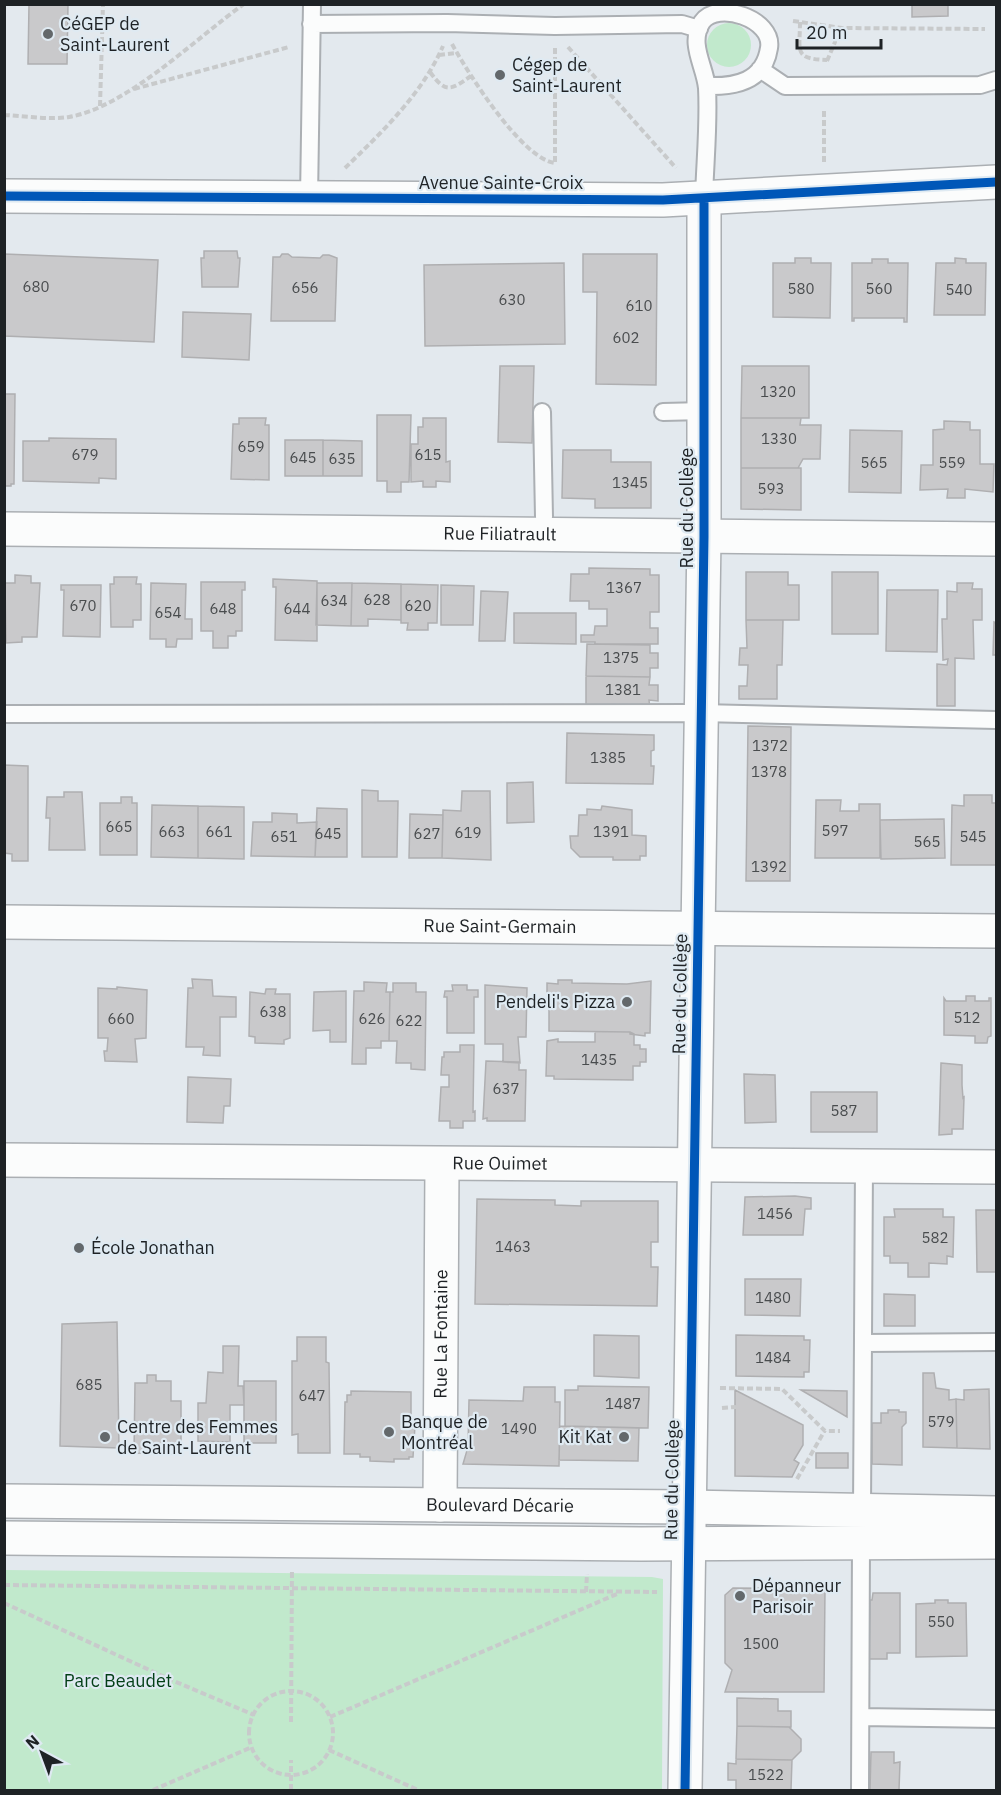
<svg xmlns="http://www.w3.org/2000/svg" width="1001" height="1795" font-family="'IBM Plex Sans',sans-serif">
<rect width="100%" height="100%" fill="#e3e9ee"/>
<path fill="#c1e9cc" d="M707 45a22 22 0 1 1 44 0a22 22 0 1 1-44 0Z
M5 1570 652 1577 663 1579 662 1790H5Z"/>
<path fill="#c9c9cb" stroke="#afafb1" stroke-width="1.5" d="M29 4H68L67 64H28Z
M912 4H948V16L912 17Z
M204 251H237L238 258H240L238 287H202L201 258H204Z
M4 254 158 260 154 342 4 336Z
M282 254H288L292 257 320 258 323 255H329L337 258 335 321H271L273 257H280Z
M583 254H657L656 385 596 384 597 292H583Z
M795 258H811V263H831L830 318 773 317V263H795Z
M955 258 966 259V263H986L985 315H934L936 263H955Z
M872 259H888V263H908L907 322H904V318H854V321H852V263H872Z
M564 263 565 344 425 346 424 265Z
M183 312 251 314 249 360 182 357Z
M500 366H534L532 443 498 442Z
M742 366H809V418H741Z
M4 394H15L14 484H11V486H4Z
M377 415H411L409 482H401V492H387V481H377Z
M239 418H266L265 425H269V480L231 479 233 424H239Z
M423 418H446V462L450 461V482L436 481V487H423V481L411 482V444H418V427H423Z
M741 418H801L800 425H821L820 459H803L798 468H741Z
M944 421 970 422V430H980V464H994L993 492 965 489V498H947L948 489 920 490 921 465H933V430L944 429Z
M850 430 902 431 901 493 849 492Z
M49 438 116 439V479L99 478V483L23 481V441H49Z
M285 440H323V476H285Z
M323 440 362 441V476H323Z
M563 450H611V462H651V508H595V499L562 498Z
M741 468H801V510L741 509Z
M589 568 650 569V575H659V612H650V628H658V644H595V642H581V635H594L595 626H607V609H589V601H570L571 574H589Z
M746 572H788V585H799V620H746Z
M832 572H878V634H832Z
M15 575 31 576V583H40L37 637H22V642L6 643 5 583H15Z
M114 577H137L136 584H141V620H133V627H111L110 584H114Z
M273 579 317 581V641L275 640 276 587H273Z
M201 582H245V590H242V631H236V636H228V648H213V631H201Z
M151 583 186 584 185 619H192V639H177L176 647H166V639H150Z
M317 583H352L351 626 316 625Z
M352 583 401 584V620L368 619V626H351Z
M957 583H973L972 589H982V620H973L974 659 955 658V706H937V664L947 665 948 659 943 660 942 619H947V591L957 592Z
M401 584 438 585 437 623H428V630H407L408 623H401Z
M61 585H101L100 637 63 636 64 590H61Z
M441 585 474 586 473 625H441Z
M887 590H938L937 652 886 651Z
M481 591 508 592 505 641H479Z
M514 613H576V644L514 643Z
M746 620H783L782 665H777V699H739V686H747L748 665H739L740 648H747Z
M994 622 996 623V655H993Z
M587 644 650 645V653H658V668H650V677L586 676Z
M586 676 650 677 649 685H658V701L649 700 650 709H586Z
M748 726 791 727 790 881H746Z
M567 733 654 735V750L651 751V766H654L653 784 566 783Z
M4 765 28 766V861H12V854L4 853Z
M533 782 534 822 507 823V783Z
M362 790 378 791V801H398L397 857H362Z
M462 791H490L491 860 442 858 443 810 461 811Z
M64 792H82L85 850H49L50 818H46L47 797H64Z
M964 795H992V803H996V865H951L952 805 964 806Z
M121 797H132V803H137V855H100V803H121Z
M816 800H841L840 811H859V804H880V858H815Z
M152 805 198 806V858L151 857Z
M198 806 244 807V859L198 858Z
M602 806 632 810V835L646 836V856H640V860H613V857H580L571 848 570 836H578L579 815H587V809L601 810Z
M317 808 347 809V857H315Z
M272 813 297 814V823L317 822 315 857 251 856 253 822H272Z
M410 814 443 815 442 858H409Z
M944 819 945 858 881 859 880 820Z
M192 979 212 980 213 996 236 997V1017H220V1056L203 1055 204 1047H186L188 988H193Z
M558 980H572V983L627 984 651 981 650 1033H645V1036L630 1034V1032L549 1031V993H547V983L558 984Z
M364 982 387 983 386 992H390L389 1041H381V1048H366V1064H352L354 991H364Z
M393 983H416V992H426L425 1070 411 1069V1063H396L397 1041H389L390 992H393Z
M452 985H467V990H478V997H474V1033H447V997H444L445 991H453Z
M485 985 527 988 526 1037H518L520 1063 503 1062V1044H485Z
M117 987 147 990 146 1038 135 1039 137 1062 105 1061 104 1051H107L108 1038H98V988L117 989Z
M266 989H276L275 994H290V1038L284 1040V1044L255 1043V1037L249 1036 250 992 265 994Z
M346 991V1042H330V1030L313 1031 314 992Z
M966 996H975V1001H989V998H991V1036L988 1037 987 1043H975V1036L944 1035V998L946 1001H966Z
M595 1032H630L634 1034V1045H640V1049H646V1062H640V1066H633V1080L554 1079V1076H546L547 1041 558 1039V1042H595Z
M460 1045H474L473 1112 475 1111V1121H463V1128H450V1121H439L441 1087H449V1075H441L442 1057H444V1052H460Z
M486 1061 519 1062V1070H526L525 1121H487V1118L483 1119Z
M941 1063 962 1065V1085L963 1098 964 1097 963 1129H952V1134L939 1135Z
M744 1074 775 1075 776 1122 745 1123Z
M188 1077 231 1079 230 1106H224L223 1123 187 1122Z
M811 1092H877V1132H811Z
M795 1196 811 1198V1209H805L803 1235H743L745 1197Z
M477 1199 555 1200V1205L581 1206V1201H658V1242H651V1267H658L657 1306 475 1304Z
M894 1209H943V1217H954L953 1257 947 1256V1264L929 1263V1277H908V1263H890V1256H884V1217H895Z
M976 1210H996V1272H977Z
M745 1279H801L800 1316 745 1315Z
M884 1294 915 1295V1326H884Z
M117 1322 119 1448 60 1446 62 1324Z
M594 1335 639 1336V1378L594 1376Z
M736 1335 804 1336V1340H810L809 1372H804V1377L736 1376Z
M297 1337H326V1362L329 1363 330 1453H298V1434L292 1435V1361H297Z
M223 1346H239L238 1386H243L244 1405H230V1442L198 1441V1403H206L208 1372 223 1373Z
M923 1373H934L936 1388 949 1390V1400L956 1399 957 1448 923 1447Z
M147 1375H156V1381H171V1401H181V1446H177L176 1454 134 1453 135 1383H147Z
M244 1381H276V1443H244Z
M578 1386 649 1387 648 1428 565 1426V1390H578Z
M524 1387H555V1402H560L559 1466 463 1464 468 1447 469 1400 523 1401Z
M989 1389 990 1449 957 1448 956 1399 964 1400V1390Z
M735 1390 803 1425V1445L794 1460 799 1463 792 1477 735 1476Z
M801 1390 847 1391V1417Z
M351 1391 411 1392V1424L415 1425 413 1457H409V1459H394V1462L370 1461V1457H360V1454H344L345 1402H347V1395H351Z
M888 1410H899V1412H906V1423L902 1427V1465L872 1464V1423H881V1413H888Z
M560 1426 639 1428 638 1461 559 1460Z
M816 1453H848V1468H816Z
M733 1588 825 1589 824 1692H725L732 1670 725 1663V1595Z
M873 1593H900V1653H887V1659H869L870 1600H872Z
M935 1600H948V1603H966L967 1656 916 1657V1604L935 1603Z
M737 1698 778 1699V1711H791V1727L737 1726Z
M737 1726 789 1727 801 1739V1751L792 1760 736 1759Z
M871 1752H894V1763L900 1762 899 1790H870Z
M736 1759 792 1760 791 1790H736V1780H728V1763L736 1764Z"/>
<g fill="none" stroke-linecap="round" stroke-linejoin="round">
<defs>
<path id="lane" d="M311 24 447 23 555 26 682 24 699 29
M760 69 785 86 980 85 996 80
M309 198 312 4
M704 198C705 162 709 124 707 88 705 66 688 43 702 22 717 0 774 19 769 48 764 82 735 87 707 86
M542 412 544 517
M663 412 704 411
M4 714 701 713 996 720
M864 1343 996 1342
M862 1511 864 1165
M861 1717 996 1719
M860 1790 861 1544"/>
<g id="street">
<path id="s1" d="M4 529 996 539"/>
<path id="s2" d="M4 922 996 931"/>
<path id="s3" d="M4 1160 996 1167"/>
<path id="s4" d="M440 1505 442 1164"/>
<path d="M685 1790 704 537V198"/>
</g>
<g id="secondary">
<path d="M4 196 663 200 996 182"/>
<path id="s5" d="M4 1501 688 1507 996 1513"/>
<path d="M4 1538 641 1544 996 1542"/>
</g>
</defs>
<use href="#lane" stroke="#abafb3" stroke-width="20"/>
<use href="#street" stroke="#abafb3" stroke-width="36"/>
<use href="#secondary" stroke="#abafb3" stroke-width="36"/>
<path stroke="#c8cacb" stroke-width="4" stroke-dasharray="6 3" stroke-linecap="butt" d="M793 21 842 28 985 29
M800 22C800 51 793 59 827 60
M452 44C468 73 522 159 555 163
M568 47 676 168
M555 48V164
M439 55 457 53
M827 61 835 42V27
M430 72C446 94 451 90 471 76
M134 89 289 47
M100 106 103 4
M4 115C25 116 49 120 69 117 127 107 196 38 244 4
M824 162V108
M345 168C383 131 422 94 443 46
M720 1388 782 1389 825 1431H840
M722 1408 736 1407
M797 1479 825 1430
M4 1585 657 1592
M586 1592 587 1574
M4 1603 169 1679 254 1715
M249 1733a42 42 0 1 1 84 0a42 42 0 1 1-84 0Z
M330 1717 617 1594
M291 1722 292 1569
M329 1750 418 1790
M153 1790 252 1747
M291 1790V1760"/>
<use href="#lane" stroke="#fbfcfc" stroke-width="16"/>
<use href="#street" stroke="#fbfcfc" stroke-width="33"/>
<use href="#secondary" stroke="#fbfcfc" stroke-width="33"/>
<defs>
<path id="cycleway" d="M4 196 663 200 996 182
M685 1790 704 537V198"/>
</defs>
<use href="#cycleway" stroke="#dfeaf2" stroke-width="13"/>
<use href="#cycleway" stroke="#0057b8" stroke-width="9"/>
</g>
<g fill="#63686b" stroke="#dfeaf2" stroke-width="2">
<circle cx="48" cy="34" r="6"/>
<circle cx="500" cy="75" r="6"/>
<circle cx="627" cy="1002" r="6"/>
<circle cx="79" cy="1248" r="6"/>
<circle cx="389" cy="1432" r="6"/>
<circle cx="105" cy="1437" r="6"/>
<circle cx="624" cy="1437" r="6"/>
<circle cx="740" cy="1596" r="6"/>
</g>
<g text-anchor="middle" stroke-width="4.5" stroke-linejoin="round" paint-order="stroke">
<g font-size="15" fill="#494c4e">
<text x="36" y="292">680</text>
<text x="305" y="293">656</text>
<text x="801" y="294">580</text>
<text x="879" y="294">560</text>
<text x="959" y="295">540</text>
<text x="512" y="305">630</text>
<text x="639" y="311">610</text>
<text x="626" y="343">602</text>
<text x="778" y="397">1320</text>
<text x="779" y="444">1330</text>
<text x="251" y="452">659</text>
<text x="85" y="460">679</text>
<text x="428" y="460">615</text>
<text x="303" y="463">645</text>
<text x="342" y="464">635</text>
<text x="874" y="468">565</text>
<text x="952" y="468">559</text>
<text x="630" y="488">1345</text>
<text x="771" y="494">593</text>
<text x="624" y="593">1367</text>
<text x="377" y="605">628</text>
<text x="334" y="606">634</text>
<text x="83" y="611">670</text>
<text x="418" y="611">620</text>
<text x="223" y="614">648</text>
<text x="297" y="614">644</text>
<text x="168" y="618">654</text>
<text x="621" y="663">1375</text>
<text x="623" y="695">1381</text>
<text x="770" y="751">1372</text>
<text x="608" y="763">1385</text>
<text x="769" y="777">1378</text>
<text x="119" y="832">665</text>
<text x="835" y="836">597</text>
<text x="172" y="837">663</text>
<text x="219" y="837">661</text>
<text x="611" y="837">1391</text>
<text x="468" y="838">619</text>
<text x="328" y="839">645</text>
<text x="427" y="839">627</text>
<text x="284" y="842">651</text>
<text x="973" y="842">545</text>
<text x="927" y="847">565</text>
<text x="769" y="872">1392</text>
<text x="273" y="1017">638</text>
<text x="967" y="1023">512</text>
<text x="121" y="1024">660</text>
<text x="372" y="1024">626</text>
<text x="409" y="1026">622</text>
<text x="599" y="1065">1435</text>
<text x="506" y="1094">637</text>
<text x="844" y="1116">587</text>
<text x="775" y="1219">1456</text>
<text x="935" y="1243">582</text>
<text x="513" y="1252">1463</text>
<text x="773" y="1303">1480</text>
<text x="773" y="1363">1484</text>
<text x="89" y="1390">685</text>
<text x="312" y="1401">647</text>
<text x="623" y="1409">1487</text>
<text x="941" y="1427">579</text>
<text x="519" y="1434">1490</text>
<text x="941" y="1627">550</text>
<text x="761" y="1649">1500</text>
<text x="766" y="1780">1522</text>
</g>
<g font-size="18" fill="#1e2225" stroke="#dfeaf2" text-anchor="start">
<text x="60" y="30">CéGEP de<tspan x="60" dy="21">Saint-Laurent</tspan></text>
<text x="512" y="71">Cégep de<tspan x="512" dy="21">Saint-Laurent</tspan></text>
<text x="615" y="1008" text-anchor="end">Pendeli's Pizza</text>
<text x="91" y="1254">École Jonathan</text>
<text x="401" y="1428">Banque de<tspan x="401" dy="21">Montréal</tspan></text>
<text x="117" y="1433">Centre des Femmes<tspan x="117" dy="21">de Saint-Laurent</tspan></text>
<text x="612" y="1443" text-anchor="end">Kit Kat</text>
<text x="752" y="1592">Dépanneur<tspan x="752" dy="21">Parisoir</tspan></text>
</g>
<g font-size="18" fill="#1e2225" stroke="#dfeaf2">
<text x="501" y="189">Avenue Sainte-Croix</text>
<text transform="translate(687 508) rotate(-90)" y="6">Rue du Collège</text>
<text dy="6" stroke="none"><textPath href="#s1" startOffset="496">Rue Filiatrault</textPath></text>
<text dy="6" stroke="none"><textPath href="#s2" startOffset="496">Rue Saint-Germain</textPath></text>
<text transform="translate(680 994) rotate(-89)" y="6">Rue du Collège</text>
<text dy="6" stroke="none"><textPath href="#s3" startOffset="496">Rue Ouimet</textPath></text>
<text dy="6" stroke="none"><textPath href="#s4" startOffset="171">Rue La Fontaine</textPath></text>
<text transform="translate(672 1480) rotate(-89)" y="6">Rue du Collège</text>
<text dy="6" stroke="none"><textPath href="#s5" startOffset="496">Boulevard Décarie</textPath></text>
</g>
<g font-size="18" fill="#023f16" stroke="#dfeaf2">
<text x="118" y="1687">Parc Beaudet</text>
</g>
</g>
<rect width="1001" height="1795" fill="none" stroke="#1e2225" stroke-width="12"/>
<g transform="translate(42 1753) rotate(319)" stroke="#dfeaf2" stroke-width="4.5" paint-order="stroke">
<path d="M0-4.5L10 22L0 15L-10 22Z" fill="#1e2225"/>
<text y="-9" font-size="16" font-weight="bold" text-anchor="middle" fill="#1e2225">N</text>
</g>
<path d="M797 39v9h84v-9" fill="none" stroke="#1e2225" stroke-width="3"/>
<text x="806" y="39" font-size="18" fill="#1e2225" stroke="#dfeaf2" stroke-width="4.5" paint-order="stroke">20 m</text>
</svg>
